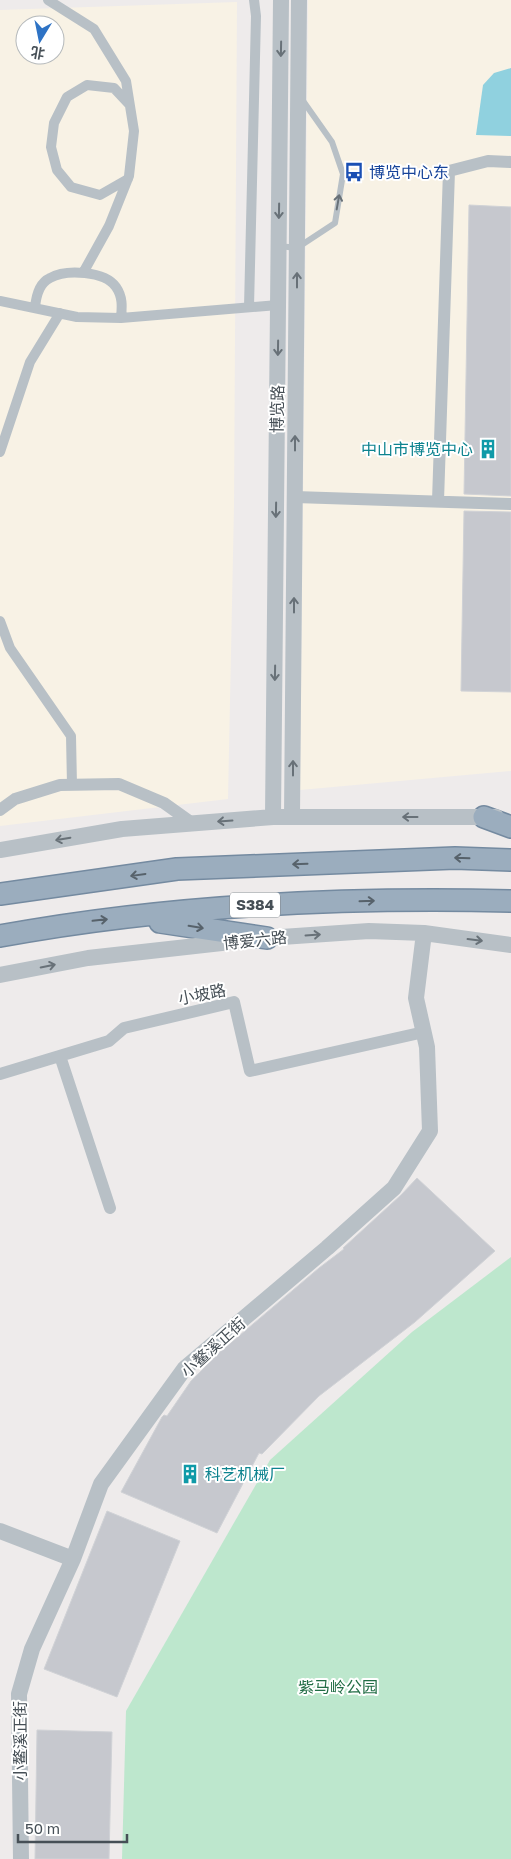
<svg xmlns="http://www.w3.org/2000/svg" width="511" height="1859" font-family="'Golos Text','Noto Sans SC',sans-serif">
<rect width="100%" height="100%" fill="#eeebeb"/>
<path fill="#f8f2e5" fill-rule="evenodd" d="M308 0H511V771L300 790Z
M237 2 234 506 228 799 0 826V10ZM25 25H55V55H25Z"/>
<path fill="#bde7cd" d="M511 1257V1859H122L126 1711 270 1460 412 1332Z"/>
<path fill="#90d1df" d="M511 68V136L476 135 483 85 494 73Z"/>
<path fill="#c6c8ce" stroke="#d0d2d6" d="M469 205 511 207V496L464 494Z
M464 511 511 512V692L461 691Z
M417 1178 495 1251 415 1322 319 1396 262 1454 259 1453 217 1533 121 1492 162 1417 164 1415 167 1416 191 1381 220 1352 319 1268 344 1249 343 1248 401 1195Z
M107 1511 180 1541 117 1697 44 1669Z
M37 1730 112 1732 109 1859H35Z"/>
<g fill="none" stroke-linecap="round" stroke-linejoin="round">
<defs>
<path id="trunk" d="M484 817 511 827
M0 894 177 869 455 858 511 860
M160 922 267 938
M0 936C168 905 340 897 511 901"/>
</defs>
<use href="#trunk" stroke="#748aa0" stroke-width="24"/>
<path stroke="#b8c0c6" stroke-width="6" d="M279 246 297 248 335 223 343 174 332 142 301 98"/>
<path stroke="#b8c0c6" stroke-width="10" d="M48 0 94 29 126 81 134 131 129 176 109 226 83 273
M128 179 100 195 71 187 57 170 51 147 54 123 67 97 87 85 114 88 129 104
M0 301 77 317 121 318 278 305
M249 307 256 16 254 0
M35 308C36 296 39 283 50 278 66 269 105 271 116 287 123 297 122 307 121 318
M0 452 30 362 60 313
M0 621 10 648 71 736 72 785"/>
<path stroke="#b8c0c6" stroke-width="12" d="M295 497 511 504
M438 501 449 171 488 161 511 162
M0 810 15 799 60 785 119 784 164 803 192 823
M60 1056 110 1208
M0 1074 109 1041 124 1028 234 1002 250 1071 424 1032"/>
<path stroke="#b8c0c6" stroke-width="16" d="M273 817 281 0
M292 817 299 0
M0 850 122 829 273 817H496
M0 975 88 958 267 938 369 931 424 933 511 945
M0 1531 73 1559
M21 1859 19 1694 32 1649 73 1559 101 1484 185 1368 327 1248 394 1188 430 1131 427 1047 416 998 424 933"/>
<use href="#trunk" stroke="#9badbe" stroke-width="21"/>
</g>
<defs><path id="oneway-shaft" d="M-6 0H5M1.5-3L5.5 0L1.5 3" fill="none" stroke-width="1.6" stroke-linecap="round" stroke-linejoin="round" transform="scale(1.25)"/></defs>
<g stroke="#687178">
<use href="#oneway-shaft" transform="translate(281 49) rotate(91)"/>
<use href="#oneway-shaft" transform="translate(338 202) rotate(-80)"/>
<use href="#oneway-shaft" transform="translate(279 211) rotate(91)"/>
<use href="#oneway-shaft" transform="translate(297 280) rotate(-90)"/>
<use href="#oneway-shaft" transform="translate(278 348) rotate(91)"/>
<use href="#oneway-shaft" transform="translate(295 443) rotate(-90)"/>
<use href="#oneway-shaft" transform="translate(276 510) rotate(91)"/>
<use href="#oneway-shaft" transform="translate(294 605) rotate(-90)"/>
<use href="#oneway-shaft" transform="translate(275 673) rotate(91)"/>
<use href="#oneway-shaft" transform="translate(293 768) rotate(-90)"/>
<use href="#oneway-shaft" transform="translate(410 817) rotate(-180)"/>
<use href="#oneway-shaft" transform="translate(225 821) rotate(176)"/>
<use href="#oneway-shaft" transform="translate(63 839) rotate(170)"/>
<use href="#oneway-shaft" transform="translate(313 935) rotate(-4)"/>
<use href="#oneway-shaft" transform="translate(475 940) rotate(7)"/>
<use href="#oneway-shaft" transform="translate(48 966) rotate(-11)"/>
</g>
<g stroke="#57626b">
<use href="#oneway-shaft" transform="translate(462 858) rotate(-178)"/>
<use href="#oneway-shaft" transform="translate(300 864) rotate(178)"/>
<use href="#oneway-shaft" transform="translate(138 875) rotate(172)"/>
<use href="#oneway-shaft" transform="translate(367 901) rotate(-2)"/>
<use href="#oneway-shaft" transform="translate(100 920) rotate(-6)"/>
<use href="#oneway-shaft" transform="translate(196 927) rotate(9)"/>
</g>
<defs>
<symbol id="bus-bare" viewBox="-9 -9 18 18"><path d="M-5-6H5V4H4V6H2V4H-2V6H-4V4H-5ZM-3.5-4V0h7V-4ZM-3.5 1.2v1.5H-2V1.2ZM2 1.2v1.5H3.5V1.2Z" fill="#1a4fb4" stroke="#fff" stroke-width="2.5" paint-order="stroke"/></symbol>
<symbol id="building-bare" viewBox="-9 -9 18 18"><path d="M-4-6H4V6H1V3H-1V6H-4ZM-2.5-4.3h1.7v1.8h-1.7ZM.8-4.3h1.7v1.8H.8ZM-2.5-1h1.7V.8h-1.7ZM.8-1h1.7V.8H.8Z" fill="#0f9aa8" stroke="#fff" stroke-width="2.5" paint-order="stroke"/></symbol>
</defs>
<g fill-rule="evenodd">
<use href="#bus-bare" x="340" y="158" width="28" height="28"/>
<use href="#building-bare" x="474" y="435" width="28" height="28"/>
<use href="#building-bare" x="176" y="1460" width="28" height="28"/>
</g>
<g text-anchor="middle" stroke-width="4" stroke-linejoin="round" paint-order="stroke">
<rect fill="#fff" stroke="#7e8489" stroke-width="1" x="230" y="892.5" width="50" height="25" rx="4"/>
<g font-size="15" font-weight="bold" fill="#464f56">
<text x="255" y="910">S384</text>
</g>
<g font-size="16" fill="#164399" stroke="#fff" text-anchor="start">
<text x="369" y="178">博览中心东</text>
</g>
<g font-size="16" fill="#464f56" stroke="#fff">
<text transform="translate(277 409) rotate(-89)" y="6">博览路</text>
<text transform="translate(255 940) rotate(-6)" y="6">博爱六路</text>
<text transform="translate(202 994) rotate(-11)" y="6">小坡路</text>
<text transform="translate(213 1347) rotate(-42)" y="6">小鳌溪正街</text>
<text transform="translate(20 1741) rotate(-90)" y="6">小鳌溪正街</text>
</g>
<g font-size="16" fill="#0d838f" stroke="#fff" text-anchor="end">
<text x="473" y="455">中山市博览中心</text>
<text x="205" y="1480" text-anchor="start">科艺机械厂</text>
</g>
<g font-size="16" fill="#216d45" stroke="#fff">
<text x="338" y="1693">紫马岭公园</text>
</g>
</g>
<g transform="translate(40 40) rotate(190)"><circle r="24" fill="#ffffff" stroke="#b5b9bb"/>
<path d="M0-4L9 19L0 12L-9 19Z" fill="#2e73c5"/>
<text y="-8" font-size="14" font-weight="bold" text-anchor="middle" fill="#464f56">北</text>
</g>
<path d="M18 1834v8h109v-8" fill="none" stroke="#464f56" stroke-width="2.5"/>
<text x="25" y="1834" font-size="15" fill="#464f56" stroke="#ffffff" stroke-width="4" paint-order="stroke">50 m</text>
</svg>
